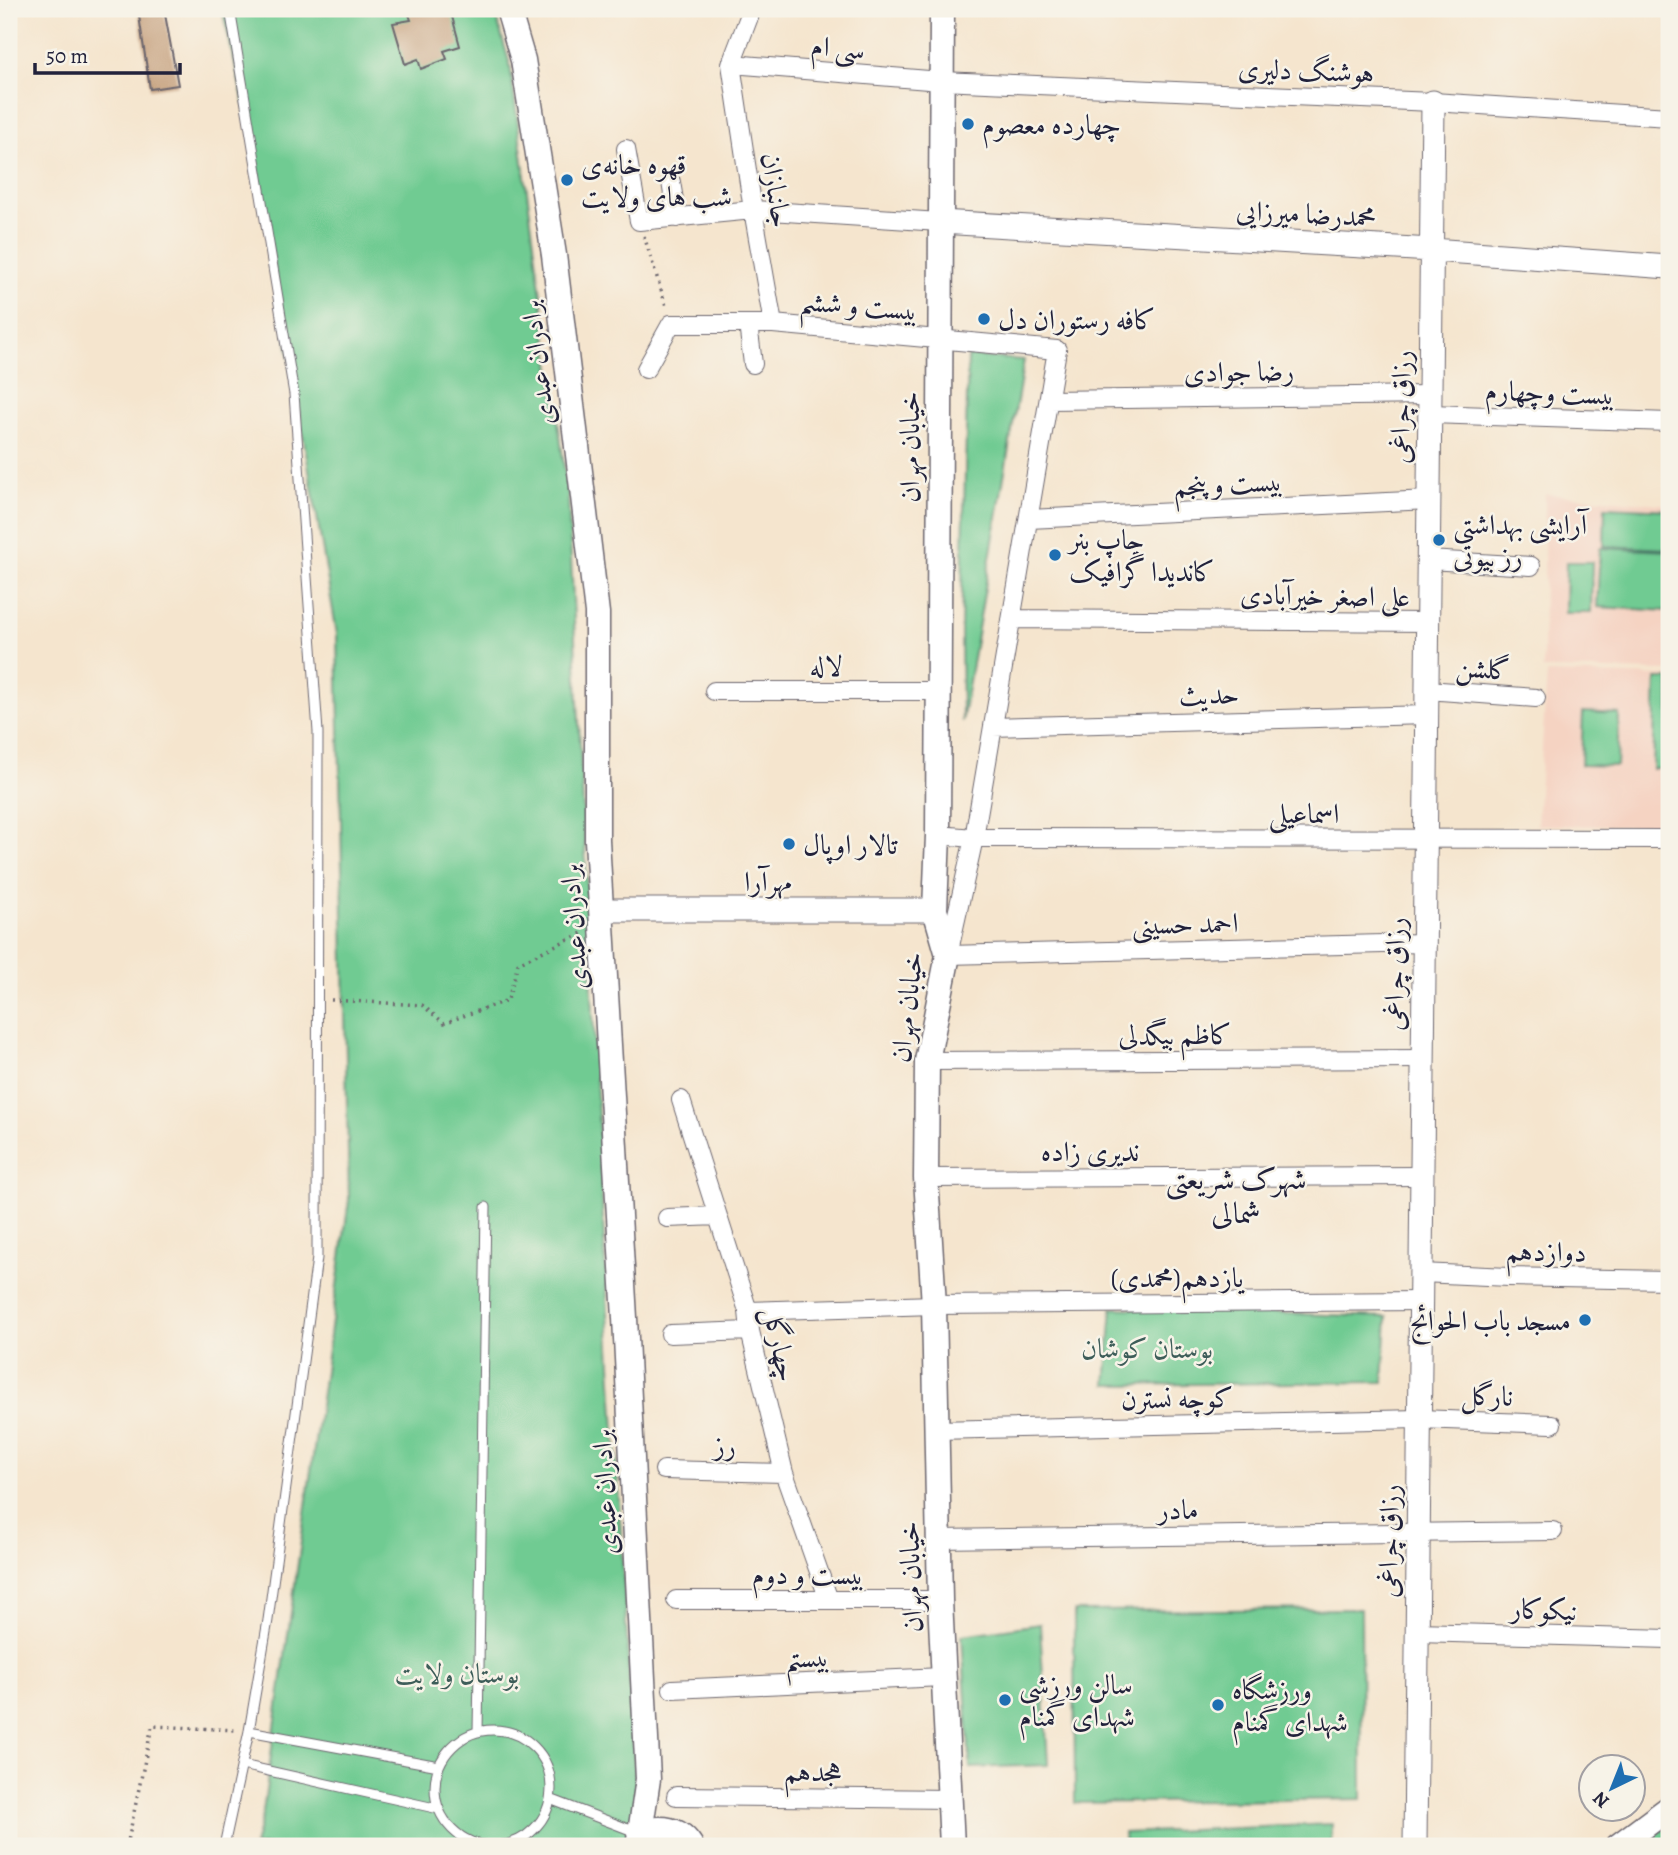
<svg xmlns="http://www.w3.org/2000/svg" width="1678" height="1855" font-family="Alegreya,Amiri,serif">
<rect width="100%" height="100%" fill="#f7f3e8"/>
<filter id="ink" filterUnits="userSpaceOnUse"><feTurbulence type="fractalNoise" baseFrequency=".0143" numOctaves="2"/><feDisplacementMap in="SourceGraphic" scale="14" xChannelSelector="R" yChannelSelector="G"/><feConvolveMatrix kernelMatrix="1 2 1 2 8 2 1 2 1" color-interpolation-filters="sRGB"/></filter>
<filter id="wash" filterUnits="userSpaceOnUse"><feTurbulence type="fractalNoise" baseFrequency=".00686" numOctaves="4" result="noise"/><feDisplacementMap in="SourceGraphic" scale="28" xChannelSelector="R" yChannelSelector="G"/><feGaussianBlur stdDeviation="1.57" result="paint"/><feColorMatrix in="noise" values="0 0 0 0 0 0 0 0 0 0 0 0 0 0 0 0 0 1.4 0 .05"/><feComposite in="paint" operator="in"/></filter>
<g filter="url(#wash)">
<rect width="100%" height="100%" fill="#f5e5ce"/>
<path fill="#f5d3c2" d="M1545 494 1669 505V671L1543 669Z
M1547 673 1669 676V827L1537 825Z"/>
<path fill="#70cb92" stroke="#497666" stroke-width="2" d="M222 9H494L510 65 568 495 605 1260 639 1846H254L263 1812 349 1200 337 634 252 136Z
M968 356 1024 360 962 722 961 629Z
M1605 507 1669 510V549L1604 546Z
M1600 548 1669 551V611L1597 607Z
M1566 562H1592L1591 613H1565Z
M1656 679H1669V769H1653Z
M1583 712 1619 714 1617 766 1581 765Z
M1112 1308 1387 1317 1383 1382 1106 1385Z
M1361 1609 1362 1799 1075 1803 1074 1611Z
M1040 1624 1048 1765 970 1768 962 1635Z
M1332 1824 1331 1846H1125L1124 1833Z
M1669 1824V1846H1640Z"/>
<g id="blocks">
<path fill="#c6a17f" d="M138 9H164L178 85 150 89Z
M418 9H436V12L450 9 460 46 444 51 447 59 421 69 418 59 405 64 393 23 411 20 408 12Z"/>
</g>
</g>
<g filter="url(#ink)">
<use href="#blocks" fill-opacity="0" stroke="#6c666e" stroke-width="2"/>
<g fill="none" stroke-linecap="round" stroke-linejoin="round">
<defs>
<path id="service" d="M435 1788a58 58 0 1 1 116 0a58 58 0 1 1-116 0Z
M249 1731 439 1766
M478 1732 486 1207
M242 1765 439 1809
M550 1799 636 1832
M224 1846 249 1731 268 1620 317 1258 318 732 294 394 230 9"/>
<path id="minor" d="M752 9 731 64 753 210 773 324
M731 64 941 81 1433 102 1669 117
M626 149 639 221 753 210 940 222
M671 182 677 218
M748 324 753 364
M646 369 671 324H773L1057 350 974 838 948 955 1424 943
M1049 400 1430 395
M1430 414 1669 422
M1029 519 1429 500
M1428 560 1531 566
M1011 619 1428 622
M1427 690 1536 698
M714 691H938
M993 727 1427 715
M938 835 974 838 1669 839
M927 1061 1423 1059
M681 1100 748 1311 750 1331 784 1473 829 1600
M926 1178 1422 1176
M667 1218 718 1216
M1421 1273 1509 1277 1669 1280
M748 1311 934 1305 1421 1301
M670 1334 750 1331
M935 1430 1419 1419 1552 1424
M664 1470 784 1473
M938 1539 1553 1531
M676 1600H940
M1417 1632 1669 1639
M672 1689 943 1677
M676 1796 950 1799"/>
<path id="tertiary" d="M940 222 1432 250 1669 267
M602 910H935
M1415 1846 1433 102"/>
<path id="secondary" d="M508 9 523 60 554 255 597 613V840L625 1318 648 1779 638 1846
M942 9 938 835 935 910 948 955 927 1061 926 1178 934 1305 940 1600 952 1846
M639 1832C658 1827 679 1826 691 1846
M1618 1846 1669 1808"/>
</defs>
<use href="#service" stroke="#6c666e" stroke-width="11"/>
<use href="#minor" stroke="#6c666e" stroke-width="20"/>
<use href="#tertiary" stroke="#6c666e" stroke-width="25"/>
<use href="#secondary" stroke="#6c666e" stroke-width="27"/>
<path stroke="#6c666e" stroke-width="3.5" stroke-dasharray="2 5" stroke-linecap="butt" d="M644 236 667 309
M331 1000 422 1005 444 1023 508 1000 518 963 582 933
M127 1846 152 1726 236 1730"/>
<use href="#service" stroke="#fff" stroke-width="9"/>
<use href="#minor" stroke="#fff" stroke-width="18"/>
<use href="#tertiary" stroke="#fff" stroke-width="23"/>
<use href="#secondary" stroke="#fff" stroke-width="24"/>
</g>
</g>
<g fill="#1f6fb2" stroke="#f7f3e8" stroke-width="2.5">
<circle cx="968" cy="124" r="7"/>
<circle cx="567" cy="180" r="7"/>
<circle cx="984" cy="319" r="7"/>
<circle cx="1439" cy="540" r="7"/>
<circle cx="1055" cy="555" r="7"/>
<circle cx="789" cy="844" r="7"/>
<circle cx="1585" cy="1320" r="7"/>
<circle cx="1005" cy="1700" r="7"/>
<circle cx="1218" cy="1705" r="7"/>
</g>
<g text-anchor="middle" stroke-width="5" stroke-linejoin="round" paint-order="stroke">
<g font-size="28" fill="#22223b" stroke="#f7f3e8">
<text transform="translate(838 47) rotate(5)" y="10">سی ام</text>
<text transform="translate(1306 70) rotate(2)" y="10">هوشنگ دلیری</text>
<text transform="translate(777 190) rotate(81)" y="10">جانبازان</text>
<text transform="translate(1306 213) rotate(3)" y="10">محمدرضا میرزایی</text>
<text transform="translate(859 305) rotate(5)" y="10">بیست و ششم</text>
<text transform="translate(537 363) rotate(-97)" y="10">برادران عبدی</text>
<text transform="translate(1239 371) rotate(-1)" y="10">رضا جوادی</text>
<text transform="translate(1550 392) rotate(2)" y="10">بیست وچهارم</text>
<text transform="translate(1400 407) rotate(-89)" y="10">رزاق چراغی</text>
<text transform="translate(909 447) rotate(-90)" y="10">خیابان مهران</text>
<text transform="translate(1228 483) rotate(-3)" y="10">بیست و پنجم</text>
<text transform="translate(1325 595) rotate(1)" y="10">علی اصغر خیرآبادی</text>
<text x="826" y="675">لاله</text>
<text transform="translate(1483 668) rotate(4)" y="10">گلشن</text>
<text transform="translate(1209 694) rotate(-2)" y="10">حدیث</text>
<text x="1304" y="823">اسماعیلی</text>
<text x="768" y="891">مهرآرا</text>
<text transform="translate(1185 923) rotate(-1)" y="10">احمد حسینی</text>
<text transform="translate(573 927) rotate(-94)" y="10">برادران عبدی</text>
<text transform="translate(1394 974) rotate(-89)" y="10">رزاق چراغی</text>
<text transform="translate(906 1007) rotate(-83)" y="10">خیابان مهران</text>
<text x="1175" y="1044">کاظم بیگدلی</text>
<text x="1090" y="1161">ندیری زاده</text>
<text transform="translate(1546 1251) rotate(1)" y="10">دوازدهم</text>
<text x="1177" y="1287">یازدهم(محمدی)</text>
<text transform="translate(781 1344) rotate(78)" y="10">چهارگل</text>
<text transform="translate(1487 1395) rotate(2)" y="10">نارگل</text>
<text transform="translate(1177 1398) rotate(-1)" y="10">کوچه نسترن</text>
<text transform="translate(725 1445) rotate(1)" y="10">رز</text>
<text transform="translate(604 1492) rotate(-93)" y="10">برادران عبدی</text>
<text transform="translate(1178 1509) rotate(-1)" y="10">مادر</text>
<text transform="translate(1388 1541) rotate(-89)" y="10">رزاق چراغی</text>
<text x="808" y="1584">بیست و دوم</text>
<text transform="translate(910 1577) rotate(-92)" y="10">خیابان مهران</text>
<text transform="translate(1544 1609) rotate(2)" y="10">نیکوکار</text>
<text transform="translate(807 1657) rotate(-3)" y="10">بیستم</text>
<text x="813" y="1781">هجدهم</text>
</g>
<g font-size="28" fill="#22223b" stroke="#f7f3e8" text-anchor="start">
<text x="982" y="134">چهارده معصوم</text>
<text x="581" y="174">قهوه خانه‌ی<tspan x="581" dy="32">شب های ولایت</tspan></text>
<text x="998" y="329">کافه رستوران دل</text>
<text x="1453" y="534">آرایشی بهداشتی<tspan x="1453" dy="32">رز بیوتی</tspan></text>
<text x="1069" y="549">چاپ بنر<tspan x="1069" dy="32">کاندیدا گرافیک</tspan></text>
<text x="803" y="854">تالار اوپال</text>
<text x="1571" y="1330" text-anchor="end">مسجد باب الحوائج</text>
<text x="1019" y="1694">سالن ورزشی<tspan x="1019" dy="32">شهدای گمنام</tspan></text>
<text x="1232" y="1699">ورزشگاه<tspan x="1232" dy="32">شهدای گمنام</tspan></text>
</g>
<g font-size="28" fill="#3d5d59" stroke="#f7f3e8">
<text x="1147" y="1358">بوستان کوشان</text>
<text x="457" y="1683">بوستان ولایت</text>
</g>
<g font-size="30" fill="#22223b" stroke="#f7f3e8">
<text x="1236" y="1189">شهرک شریعتی<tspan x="1236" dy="34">شمالی</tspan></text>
</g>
</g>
<rect width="1678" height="1855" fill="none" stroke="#f7f3e8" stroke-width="35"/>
<g transform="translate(1612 1788) rotate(223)"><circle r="33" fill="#f7f3e8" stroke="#a29fa3" stroke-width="2"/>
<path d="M0-5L12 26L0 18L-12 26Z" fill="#1f6fb2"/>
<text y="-10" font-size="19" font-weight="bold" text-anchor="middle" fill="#22223b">N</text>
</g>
<path d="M35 63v10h145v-10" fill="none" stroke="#22223b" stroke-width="3.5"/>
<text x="46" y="63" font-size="21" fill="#22223b" stroke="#f7f3e8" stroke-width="5" paint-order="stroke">50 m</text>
</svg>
